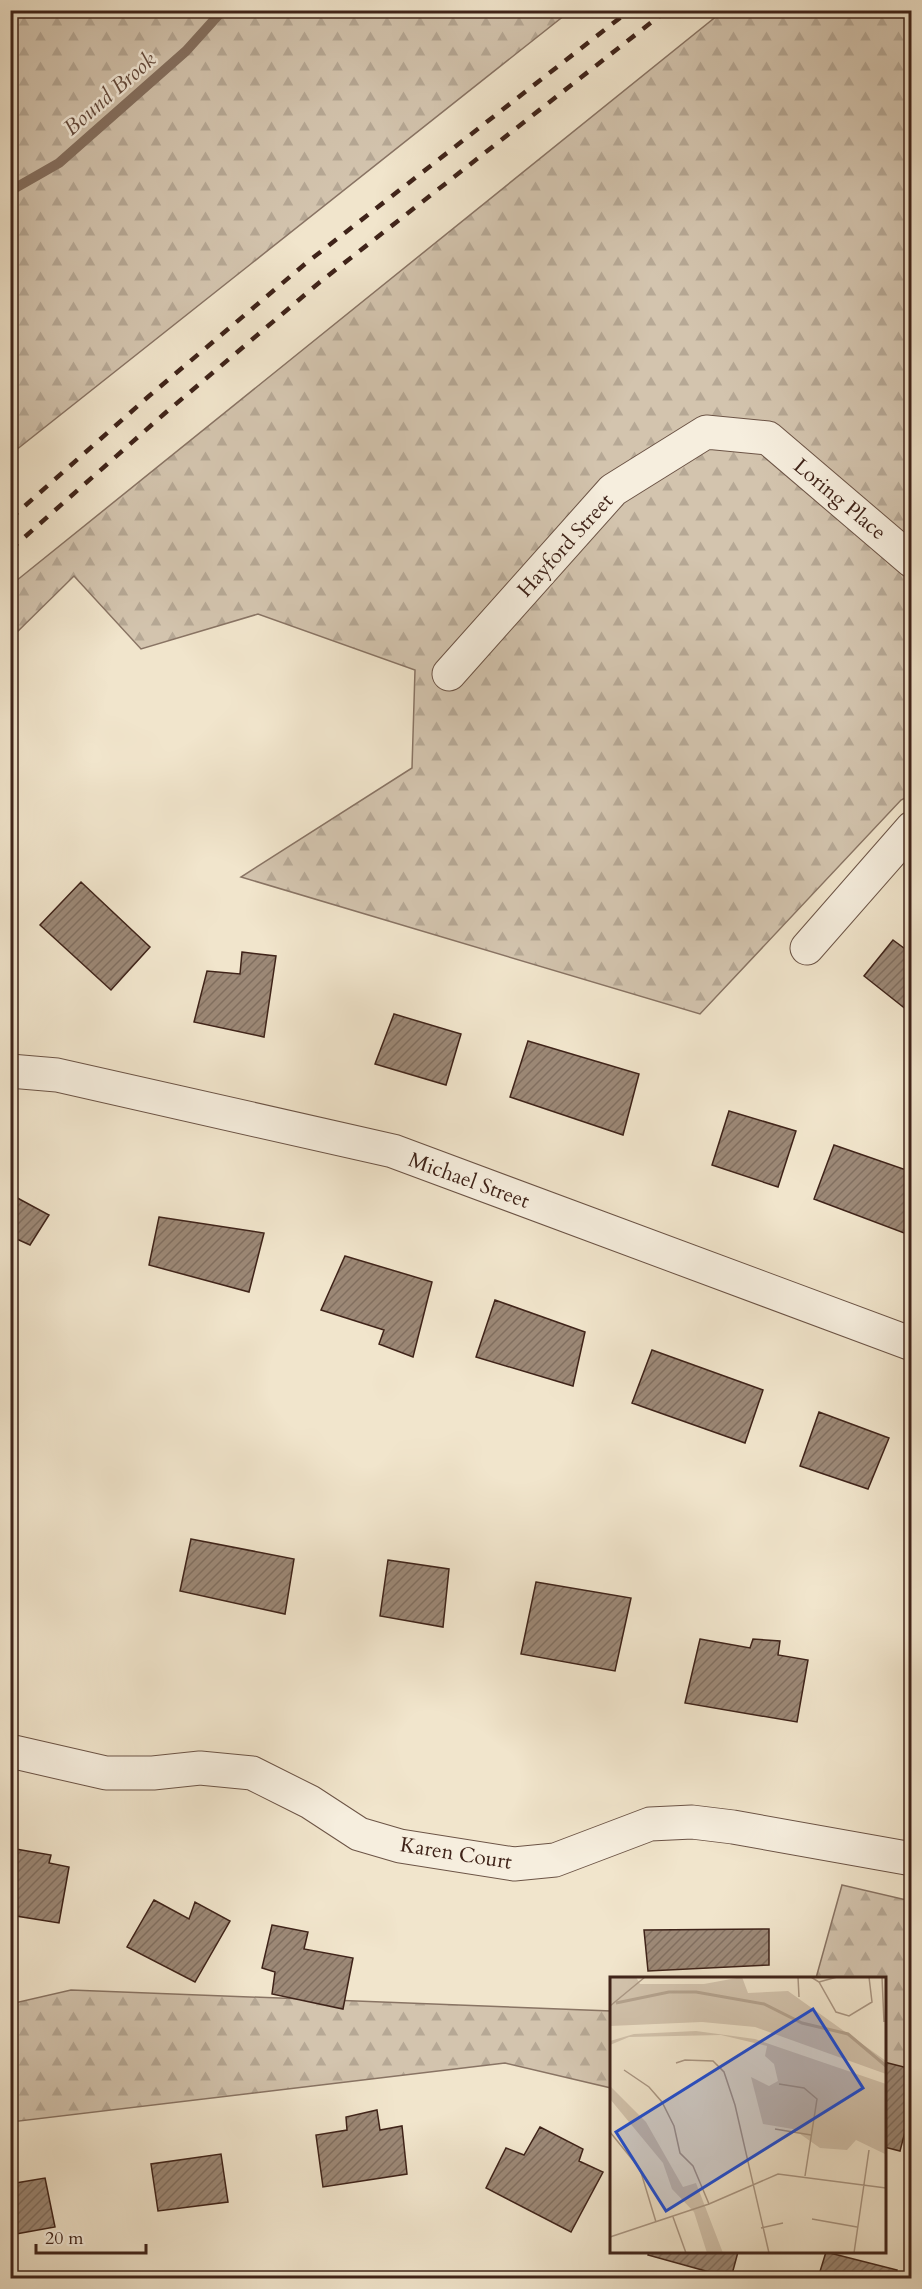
<svg xmlns="http://www.w3.org/2000/svg" width="922" height="2289" font-family="Cardo,serif">
<defs>
<pattern id="forest-firs" width="22" height="20" patternUnits="userSpaceOnUse" patternTransform="scale(1.5)"><rect width="22" height="20" fill="#d3c4ae"/><path d="M5 1l3.5 6h-7zM16 11l3.5 6h-7z" fill="#b6a895"/></pattern>
<pattern id="building-hatch" width="6" height="6" patternUnits="userSpaceOnUse" patternTransform="scale(1.5)"><rect width="6" height="6" fill="#9c8876"/><path d="M-1 1l2-2M0 6l6-6M5 7l2-2" fill="none" stroke="#816f60"/></pattern>
</defs>
<rect width="100%" height="100%" fill="#f1e5cc"/>
<filter id="stains"><feTurbulence type="fractalNoise" baseFrequency=".00333" numOctaves="4"/><feColorMatrix values="0 0 0 0 .2 0 0 0 0 .09 0 0 0 0 .02 0 0 0 .5 -.17"/></filter>
<radialGradient id="worn" r=".72"><stop offset=".6" stop-color="#630" stop-opacity="0"/><stop offset="1" stop-color="#630" stop-opacity=".3"/></radialGradient>
<path fill="url(#forest-firs)" stroke="#897464" stroke-width="1.5" d="M18 11V10L570 11 11 454 10 13Z
M723 11H911V795L901 800 700 1014 241 877 412 768 415 670 258 614 141 649 74 576 11 638V585Z
M842 1885 911 1901V2092L885 2098 884 1978H816Z
M71 1990 611 2011V2088L505 2063 11 2122 10 2004Z"/>
<g fill="none" stroke-linecap="round" stroke-linejoin="round">
<path stroke="#857060" stroke-width="10" d="M10 191 59 163 186 51 223 10"/>
</g>
<path fill="url(#building-hatch)" stroke="#3f2319" stroke-width="1.5" d="M81 882 150 947 111 990 40 925Z
M893 940 908 951 912 947V1014L864 976Z
M242 952 276 956 264 1037 194 1022 207 971 240 974Z
M394 1014 461 1034 446 1085 375 1064Z
M528 1041 639 1074 623 1135 510 1097Z
M729 1111 796 1131 778 1187 712 1165Z
M834 1145 912 1172V1236L814 1199Z
M10 1194 49 1215 30 1245 10 1236Z
M159 1217 264 1233 249 1292 149 1265Z
M345 1256 432 1282 413 1357 379 1344 384 1330 321 1310Z
M495 1300 585 1332 573 1386 476 1357Z
M652 1350 763 1390 745 1443 632 1403Z
M819 1412 889 1438 868 1489 800 1466Z
M191 1539 294 1559 285 1614 180 1591Z
M388 1560 449 1569 443 1627 380 1616Z
M536 1582 631 1598 615 1671 521 1654Z
M700 1639 750 1648 753 1639 780 1641 778 1655 808 1660 797 1722 685 1703Z
M10 1848 51 1855 49 1863 69 1867 59 1923 10 1915Z
M154 1900 189 1919 195 1902 230 1921 195 1982 127 1947Z
M272 1925 308 1932 304 1949 353 1958 343 2009 272 1994 275 1972 262 1968Z
M769 1929V1965L648 1971 644 1930Z
M884 2062 912 2069V2105L900 2151 884 2147Z
M377 2110 380 2130 402 2126 407 2174 323 2187 316 2135 347 2130 346 2117Z
M540 2127 583 2149 579 2161 603 2172 571 2232 486 2188 506 2148 524 2155Z
M221 2154 228 2202 158 2211 151 2164Z
M45 2178 55 2227 10 2235V2184Z
M649 2252H738L731 2278 648 2255Z
M826 2252 897 2270 894 2278H818Z"/>
<g fill="none" stroke-linecap="round" stroke-linejoin="round">
<defs>
<path id="minor" d="M449 674 613 490 706 432 768 438 912 561
M807 948 912 828
M10 1071 57 1075 393 1151 912 1344
M10 1751 106 1773H153L200 1768 252 1773 310 1802 359 1834 400 1846 514 1864 555 1860 650 1824 692 1822 733 1827 912 1859"/>
</defs>
<use href="#minor" stroke="#6c5446" stroke-width="35"/>
<use href="#minor" stroke="#f6eede" stroke-width="33"/>
<path stroke="#3f2319" stroke-width="4.5" stroke-dasharray="10 10" stroke-linecap="butt" d="M10 519 149 396 305 264 630 10
M10 550 164 414 320 282 667 10"/>
</g>
<g text-anchor="middle" stroke-width="5" stroke-linejoin="round" paint-order="stroke">
<g font-size="21" fill="#3f2319" stroke="#f6eede">
<text transform="translate(840 499) rotate(40)" y="7">Loring Place</text>
<text transform="translate(565 545) rotate(-48)" y="7">Hayford Street</text>
<text transform="translate(469 1180) rotate(20)" y="7">Michael Street</text>
<text transform="translate(456 1853) rotate(9)" y="7">Karen Court</text>
</g>
<g font-size="22" font-style="italic" fill="#62493c" stroke="#f6eede">
<text transform="translate(109 93) rotate(-41)" y="8">Bound Brook</text>
</g>
</g>
<g transform="translate(610 1977)">
<rect width="276" height="276" fill="#f1e5cc"/>
<path d="M0 0H26L30 7H94L132 0 138 16 178 14 276 84V97L145 50 92 45 0 49ZM86 54 145 62 276 107 275 177 246 163 237 173 210 171 183 152 153 147 141 100 159 109 168 104 164 87 155 79 157 69 111 58 19 60 0 68V64L24 57ZM0 109 36 145 73 210 86 206 113 276H97L84 235 62 212 53 186 0 122Z" fill="#d3c4ae"/>
<path fill="none" stroke="#b4a38f" stroke-width="3" d="M6 26 59 15H86L154 27 192 46 238 57 276 89"/>
<path fill="none" stroke="#aa9784" stroke-width="1.5" d="M188 0 189 20M201 0 209 5 226 35 239 39 262 25 259 0M272 0 274 45M209 5 227 0M0 29 35 0M66 86 75 83 103 84 114 95 125 128 159 276M14 93 39 110 52 125 64 149 70 176 83 189 99 227M169 107 194 111 207 122 195 199M165 152 201 158M0 155 30 192 46 245M63 240 76 276M202 242 247 250M151 251 173 246M0 260 99 227 168 197 276 211M244 276 259 173"/>
<path fill="#1d4ed8" fill-opacity="0.15" stroke="#1d4ed8" stroke-width="3" d="M203 32 253 111 56 234 6 155Z"/>
<rect width="276" height="276" fill="none" stroke="#3f2319" stroke-width="3"/>
</g>
<rect width="922" height="2289" fill="none" stroke="#f1e5cc" stroke-width="36"/>
<rect x="12" y="12" width="898" height="2265" fill="none" stroke="#3f2319" stroke-width="3"/>
<rect x="18" y="18" width="886" height="2253" fill="none" stroke="#3f2319" stroke-width="1.5"/>
<path d="M36 2244v9h110v-9" fill="none" stroke="#3f2319" stroke-width="3"/>
<text x="45" y="2244" font-size="18" fill="#3f2319" stroke="#f6eede" stroke-width="4.5" paint-order="stroke">20 m</text>
<rect width="100%" height="100%" filter="url(#stains)"/>
<rect width="100%" height="100%" fill="url(#worn)"/>
</svg>
